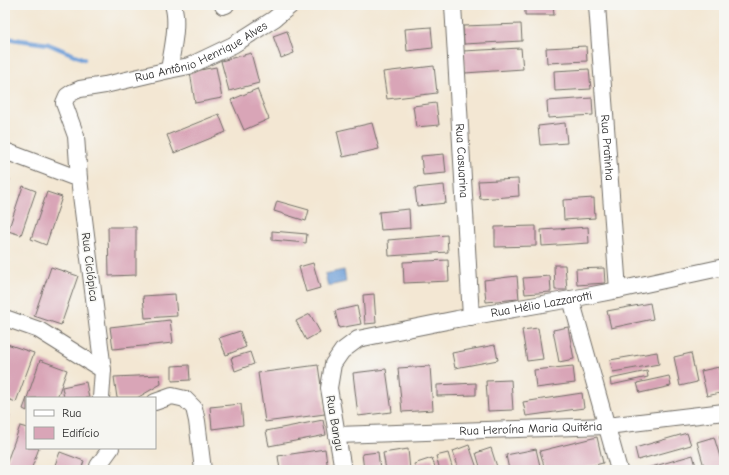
<svg xmlns="http://www.w3.org/2000/svg" width="729" height="475" font-family="'Comic Neue',sans-serif">
<rect width="100%" height="100%" fill="#f6f6f2"/>
<filter id="ink" filterUnits="userSpaceOnUse"><feTurbulence type="fractalNoise" baseFrequency=".025" numOctaves="2"/><feDisplacementMap in="SourceGraphic" scale="8" xChannelSelector="R" yChannelSelector="G"/><feConvolveMatrix kernelMatrix="1 2 1 2 8 2 1 2 1" color-interpolation-filters="sRGB"/></filter>
<filter id="wash" filterUnits="userSpaceOnUse"><feTurbulence type="fractalNoise" baseFrequency=".012" numOctaves="4" result="noise"/><feDisplacementMap in="SourceGraphic" scale="16" xChannelSelector="R" yChannelSelector="G"/><feGaussianBlur stdDeviation="0.9" result="paint"/><feColorMatrix in="noise" values="0 0 0 0 0 0 0 0 0 0 0 0 0 0 0 0 0 1.4 0 .05"/><feComposite in="paint" operator="in"/></filter>
<g filter="url(#wash)">
<rect width="100%" height="100%" fill="#f3e7d3"/>
<path fill="#6e9fd8" stroke="#4c6582" d="M344 270 346 282 328 286 325 274Z"/>
<g fill="none" stroke-linecap="round" stroke-linejoin="round">
<path stroke="#6e9fd8" stroke-width="4.5" d="M5 38 48 44 84 59"/>
</g>
<g id="blocks">
<path fill="#d9a5b7" d="M525 5H553L554 15H525Z
M521 24 522 41 464 44 463 26Z
M431 27 433 48 407 51 405 29Z
M287 31 294 53 281 58 273 36Z
M586 46 587 61 547 63 546 48Z
M521 48 523 69 465 73 463 51Z
M251 53 259 83 229 91 221 61Z
M434 66 437 93 387 99 383 72Z
M216 67 222 98 195 103 190 72Z
M589 69 591 89 555 91 554 71Z
M257 89 269 119 244 130 231 100Z
M592 98 593 115 548 118 547 101Z
M436 103 439 125 416 127 413 106Z
M219 114 226 132 174 153 167 135Z
M372 123 379 149 343 157 337 131Z
M565 123 567 143 540 145 538 126Z
M444 154 446 173 423 175 421 156Z
M5 178 10 179 6 197H5Z
M518 179 519 196 480 199 478 181Z
M444 185 446 203 417 206 415 188Z
M23 186 36 191 21 235 8 231Z
M47 192 62 197 46 245 31 239Z
M594 198 595 218 564 220 563 200Z
M277 201 309 210 306 221 274 211Z
M409 209 410 228 381 230 379 212Z
M536 226V246L495 247V227Z
M108 227H136V275L109 276Z
M588 227 589 243 542 246 541 230Z
M272 231 307 234 306 243 272 240Z
M447 235 448 252 389 256 388 240Z
M448 260 449 281 404 283 403 262Z
M313 263 320 288 306 292 299 267Z
M554 265H565L567 290H555Z
M51 267 78 276 61 325 34 316Z
M604 268 605 283 577 285 576 269Z
M517 276 519 299 486 302 484 280Z
M550 276 551 292 525 294 523 278Z
M175 294 177 316 145 318 143 296Z
M374 294 376 323 365 324 363 295Z
M650 303 653 319 611 328 607 311Z
M357 306 361 324 339 328 335 311Z
M310 314 320 332 306 340 296 321Z
M170 320 173 343 113 349 110 327Z
M568 327 574 359 559 362 553 330Z
M538 328 543 359 527 361 522 330Z
M240 331 246 347 226 355 219 338Z
M7 344 34 353 16 402 5 398V348Z
M495 345 498 360 455 368 452 353Z
M250 352 254 364 235 371 231 358Z
M657 352 659 364 613 372 610 360Z
M691 353 697 382 680 386 674 357Z
M40 360 67 370 57 398H27Z
M189 365 190 380 172 381V366Z
M318 365 325 414 265 422 258 373Z
M430 366 433 410 402 412 398 368Z
M573 366 575 383 536 388 534 370Z
M719 367 724 386V392L707 396 701 371Z
M386 369 392 412 358 416 353 373Z
M647 371 648 377 611 385 610 379Z
M160 375 161 384 137 398H117L114 377Z
M669 376 671 386 640 393 637 383Z
M511 380 513 410 488 411 486 381Z
M86 382 89 398H64L62 387Z
M476 383V395L437 396V385Z
M582 393 584 408 526 416 523 402Z
M27 398V411L23 409Z
M241 404 243 425 212 429 210 407Z
M5 414 10 416 5 429Z
M323 420 326 435 269 446 266 431Z
M20 426 27 428V448H39L31 470H14L5 467Z
M687 433 691 445 638 460 635 448Z
M724 435V451L719 436Z
M597 437 603 463 576 470H545L540 451Z
M714 437 724 470H705L697 442Z
M469 445 477 468 471 470H459L453 451Z
M491 448 498 470H481L476 453Z
M325 449 328 470H280L278 456Z
M408 449 410 470H386L383 453Z
M536 449 541 470H509L506 455Z
M60 452 84 461 81 470H53Z
M378 452 380 470H364L362 454Z
M448 453 453 470H440L436 456Z
M693 455 697 470H641Z
M432 458 436 470H416L414 464Z"/>
</g>
</g>
<g filter="url(#ink)">
<use href="#blocks" fill-opacity="0" stroke="#716d66" stroke-width="1"/>
<g fill="none" stroke-linecap="round" stroke-linejoin="round">
<defs>
<g id="minor">
<path id="s1" d="M453 5 471 317"/>
<path id="s2" d="M597 5 618 290"/>
<path d="M223 6 226 5"/>
<path d="M169 70C172 51 179 23 173 5"/>
<path d="M5 151 79 179"/>
<path d="M571 299 619 470"/>
<path d="M5 318 39 330 103 370"/>
<path id="s3" d="M101 398 103 370 79 179 76 136 64 103 67 96 73 92 80 89 105 85 169 70 189 66 233 45 274 19 291 5"/>
<path d="M155 402 172 396 185 399 194 408 197 421 203 470"/>
<path id="s4" d="M337 435 607 426 724 412"/>
<path d="M98 466 111 448"/>
<path id="s5" d="M343 470 329 388 333 364 342 351 358 339 457 319 571 299 618 290 724 267"/>
</g>
</defs>
<use href="#minor" stroke="#716d66" stroke-width="18"/>
<use href="#minor" stroke="#fff" stroke-width="16"/>
</g>
</g>
<g text-anchor="middle" stroke-width="3" stroke-linejoin="round" paint-order="stroke">
<g font-size="12" fill="#2b2b2b" stroke="#f6f6f2">
<text dy="4" stroke="none"><textPath href="#s3" startOffset="449">Rua Antônio Henrique Alves</textPath></text>
<text dy="4" stroke="none"><textPath href="#s2" startOffset="143">Rua Pratinha</textPath></text>
<text dy="4" stroke="none"><textPath href="#s1" startOffset="156">Rua Casuarina</textPath></text>
<text transform="translate(90 267) rotate(83)" y="4">Rua Ciclópica</text>
<text dy="4" stroke="none"><textPath href="#s5" startOffset="330">Rua Hélio Lazzarotti</textPath></text>
<text transform="translate(335 423) rotate(80)" y="4">Rua Bangu</text>
<text dy="4" stroke="none"><textPath href="#s4" startOffset="194">Rua Heroína Maria Quitéria</textPath></text>
</g>
</g>
<rect width="729" height="475" fill="none" stroke="#f6f6f2" stroke-width="20"/>
<rect x="26" y="397" width="130" height="52" fill="#f6f6f2" stroke="#a5a5a2"/>
<rect x="34" y="410" width="20" height="6" fill="#ffffff" stroke="#a5a5a2"/>
<text x="62" y="417" font-size="12" fill="#2b2b2b">Rua</text>
<rect x="34" y="427" width="20" height="12" fill="#d9a5b7" stroke="#a5a5a2"/>
<text x="62" y="437" font-size="12" fill="#2b2b2b">Edifício</text>
</svg>
